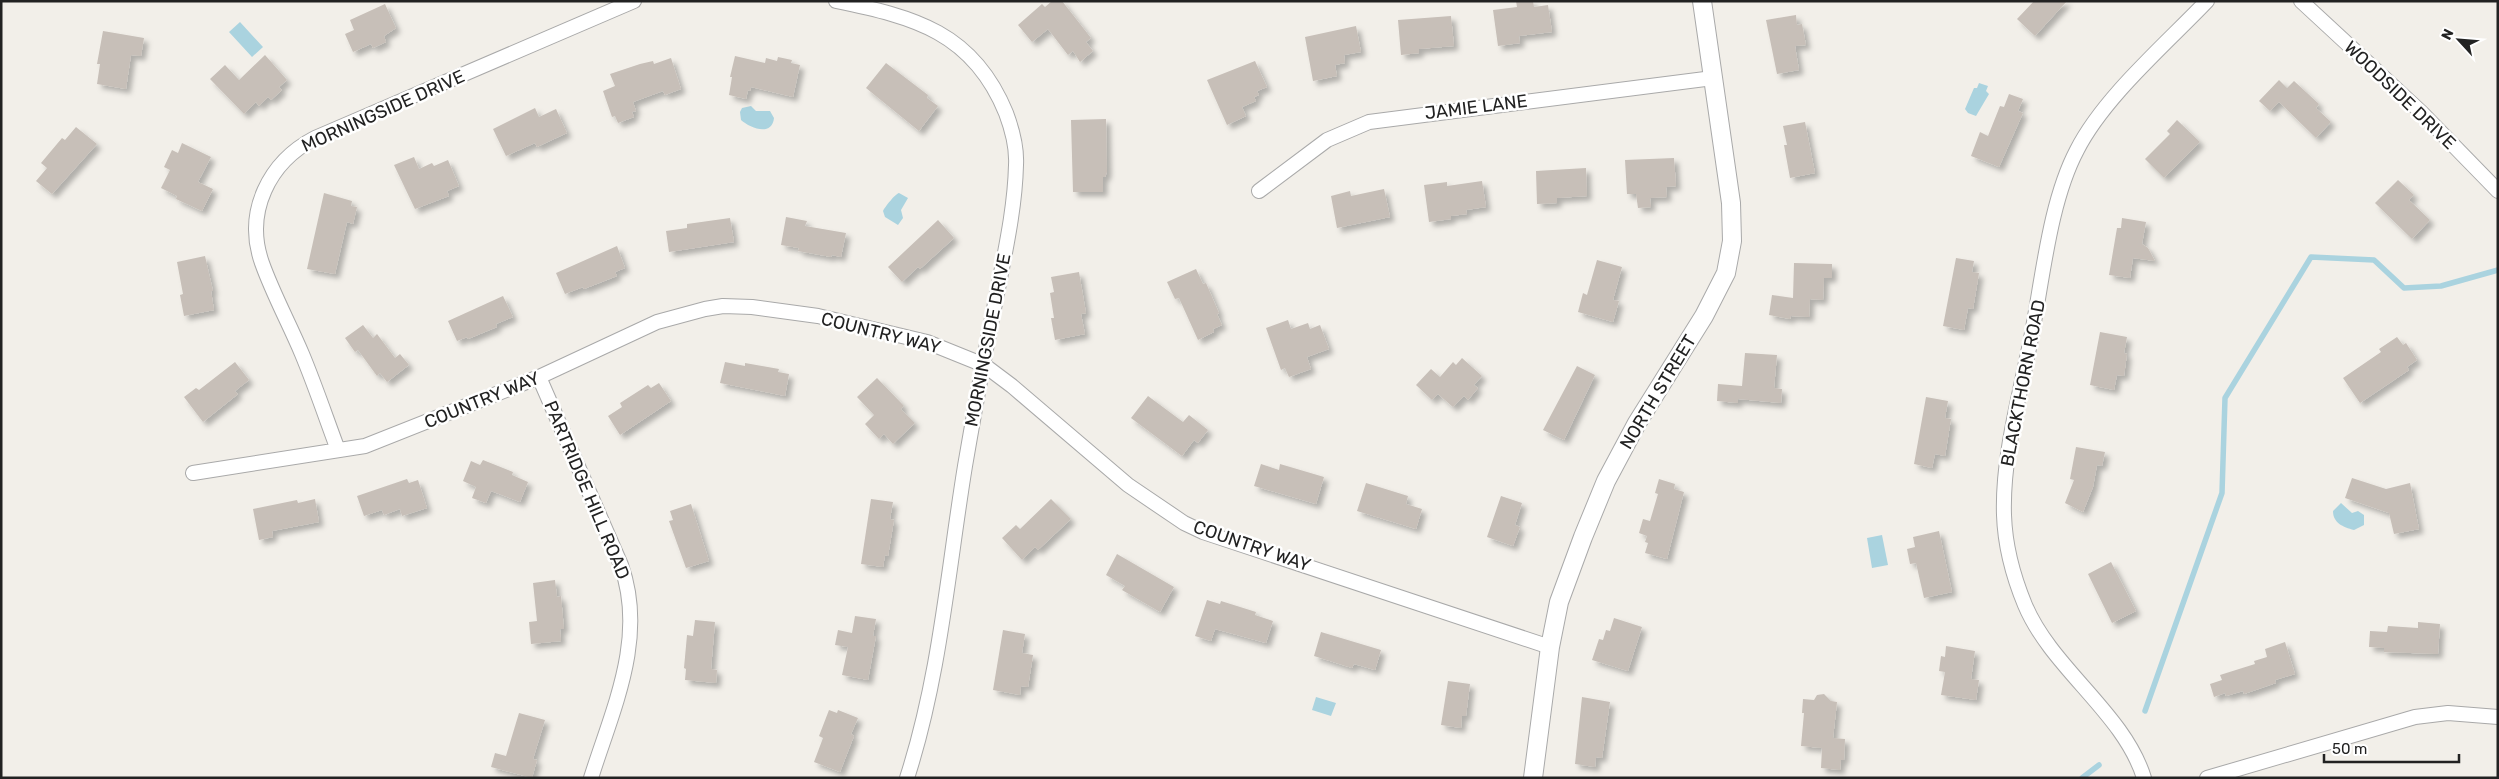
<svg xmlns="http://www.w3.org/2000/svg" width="2499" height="779" font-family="Rubik,sans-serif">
<defs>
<filter id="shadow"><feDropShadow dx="4.5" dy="4.5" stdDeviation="2.5" flood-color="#0004"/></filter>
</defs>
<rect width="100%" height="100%" fill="#f2efe9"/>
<path fill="#aad3df" d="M240 22 263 47 252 57 229 32Z
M1979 83 1988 86 1986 91 1989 94 1976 116 1968 113 1965 109 1974 88H1977Z
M751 106 756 111H770L774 118C772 137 750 128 741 120L740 112 742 108Z
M899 193 908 198 901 210 903 218 898 225 885 217 883 211C885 207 895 194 899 193Z
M2341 503 2352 513 2358 511 2364 515V525L2354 530C2343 527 2333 523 2333 511Z
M1882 535 1888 565 1872 568 1867 538Z
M1316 697 1336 703 1331 716 1312 710Z"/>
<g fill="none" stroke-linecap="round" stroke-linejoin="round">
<path stroke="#aad3df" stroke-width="5.5" d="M2145 711 2222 493 2225 398 2311 257 2374 260 2404 288 2441 286 2498 270
M2082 778 2099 765"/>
</g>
<path fill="#c7bfb8" filter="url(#shadow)" d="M1052 1H1062L1091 38 1086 42 1093 51 1080 62 1073 51 1068 55 1048 29 1032 42 1018 25 1042 4 1045 7Z
M1516 1H1533L1534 7 1548 5 1552 32 1519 36 1520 43 1498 46 1493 10 1517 7Z
M2034 1H2067L2035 36 2017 19Z
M385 4 396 28 384 36 386 42 373 48 371 44 353 52 345 34 354 30 350 20Z
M1796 15 1797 25 1802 24 1806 45 1795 46 1799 70 1777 74 1766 20Z
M1451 16 1454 46 1419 49V53L1401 55 1398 20Z
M1356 26 1361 52 1344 55 1345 63 1335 65 1337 76 1313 81 1305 37Z
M103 31 144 38 141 56 131 55 126 89 97 84 100 64H97Z
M265 55 287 80 279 87 282 90 271 100 268 97 259 106 256 102 244 114 210 79 225 65 239 80Z
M735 56 765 63 766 58 777 61 778 57 792 60 791 63 800 65 793 97 751 87 750 91 748 90 746 99 729 95 732 77H730Z
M671 58 681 89 665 95 663 91 633 102 636 111 632 112 634 117 618 123 615 116 612 117 603 91 615 86 610 74 640 64 653 61 654 64Z
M1255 61 1267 87 1257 91 1259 95 1254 97 1256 101 1242 107 1246 116 1227 125 1207 80Z
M886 63 928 95 927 98 938 106 919 131 866 88Z
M2279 80 2287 88 2294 81 2319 104 2316 108 2331 122 2316 138 2279 102 2270 111 2259 101Z
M2009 94 2023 99 2018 111 2023 113 1999 167 1971 156 1980 132 1988 136 2000 106 2004 107Z
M535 108 539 117 556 109 567 133 537 147 535 143 506 156 493 129Z
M1106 119 1107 172 1105 177H1103V192H1073L1071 120Z
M2177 120 2200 142 2164 178 2145 159 2170 134 2167 131Z
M1805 122 1815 173 1790 178 1784 145H1787L1783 126Z
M76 127 97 144 52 194 36 181 47 168 41 163 62 138 65 140Z
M182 143 211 157 198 182 213 189 202 211 176 199 177 196 161 188 170 170 164 167 172 150 178 153Z
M414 157 419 169 432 163 434 166 448 160 459 186 447 191 449 196 415 209 394 165Z
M1674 158 1676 186 1666 187 1667 197 1650 198 1651 207 1638 208 1636 194H1627L1625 160Z
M1586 168 1587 196 1557 198V203L1537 204 1536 171Z
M2398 180 2414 195 2409 200 2430 220 2412 239 2375 203Z
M1482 181 1486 207 1466 210 1467 214 1451 216V219L1429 222 1424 185 1447 182V186Z
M1384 189 1390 217 1337 228 1331 196 1350 191 1351 196Z
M324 193 352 201 351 206 357 207 353 224 347 222 335 274 307 269Z
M786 217 807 221 805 226 846 233 841 257 832 255 831 257 798 251 799 248 781 245Z
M730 218 734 242 669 252 666 231 687 228V224Z
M2122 218 2146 222 2142 244 2148 248 2155 261 2133 258 2130 278 2109 275 2117 228H2121Z
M938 220 954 238 920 269 918 267 902 282 888 267Z
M617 246 625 268 615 272 617 276 584 289 583 287 565 294 556 273Z
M205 256 213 291H211L214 310 184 316 180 295 183 294 177 262Z
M1956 258 1974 261 1972 272 1979 273 1973 309 1968 308 1964 330 1943 326Z
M1597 260 1622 267 1613 300 1619 301 1613 322 1578 312 1583 293 1587 295Z
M1794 263 1832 264V278H1824L1823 300 1810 299 1809 317 1791 316 1790 319 1769 315 1772 295 1793 298Z
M1196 269 1203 284 1206 283 1219 313 1217 314 1222 325 1213 329 1214 332 1198 340 1179 298 1175 299 1167 282Z
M1079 272 1086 313 1081 314 1085 334 1055 340 1051 318H1054L1050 293 1054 292 1051 277Z
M503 296 513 317 496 324 497 327 468 339 467 337 457 341 448 321Z
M1288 320 1291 329 1308 323 1310 329 1320 325 1329 349 1307 357 1311 369 1289 377 1285 368 1281 370 1266 328Z
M363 325 373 338 377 334 395 358 400 354 409 365 387 382 380 373 377 376 358 350 355 352 345 338Z
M2100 332 2127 337 2124 353 2127 354 2124 376 2117 375 2114 390 2090 385Z
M2397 337 2403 345 2406 343 2417 360 2407 367 2409 370 2360 403 2343 378 2381 352 2379 349Z
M1745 353 1777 355 1774 388 1782 389 1781 403 1738 399V403L1717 401 1718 384 1742 386Z
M1462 358 1482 376 1474 385 1478 388 1468 400 1464 396 1453 407 1438 394 1432 400 1416 385 1431 369 1440 377 1453 362 1456 365Z
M235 362 249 380 235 391 238 394 203 422 184 397 196 388 199 390Z
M725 362 745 366V363L779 369 778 372 789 374 785 396 720 383Z
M1577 366 1595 375 1564 440 1543 430Z
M877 378 904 406 901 409 915 423 893 444 884 434 879 439 865 424 874 415 857 397Z
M659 383 671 401 620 435 608 416 622 407 620 403 648 385 651 388Z
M1148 396 1183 422 1189 415 1208 430 1198 443 1194 440 1182 456 1131 418Z
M1926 397 1948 401 1945 418 1951 419 1945 456 1935 454 1932 468 1914 464Z
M2076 447 2105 452 2102 466 2097 465 2093 487 2083 512 2065 503 2074 480 2070 479Z
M483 460 513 472 512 475 528 482 520 502 491 491 486 503 472 498 476 487 463 481 471 461 480 465Z
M1261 464 1279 470 1280 464 1324 477 1316 504 1254 486Z
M2352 478 2386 489 2410 483 2419 529 2394 534 2389 513 2345 498Z
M407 479 409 483 418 480 427 508 402 516 400 509 384 515 382 510 364 516 357 496Z
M1659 479 1675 484 1674 489 1684 492 1667 559 1645 553 1648 543 1645 542 1647 536 1639 533 1643 519 1650 521 1658 494 1655 493Z
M1366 483 1408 496 1406 504 1422 509 1416 529 1357 511Z
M1501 496 1522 503 1515 525 1520 527 1513 546 1487 537Z
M315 499 319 522 272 531 273 537 259 540 253 509 297 500 298 503Z
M871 499 893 502 890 519 894 520 888 556 885 555 883 567 861 564Z
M1051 499 1071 519 1038 550 1035 547 1022 560 1002 538 1016 525 1020 529Z
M691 504 709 561 686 568 669 521 673 520 670 511Z
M1939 531 1952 592 1924 598 1916 563 1910 564 1907 549 1915 547 1913 537Z
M1117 554 1174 587 1160 612 1122 590 1125 586 1106 575Z
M2111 562 2136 611 2112 623 2088 574Z
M555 580 557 597 561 596 564 629H560L561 641 531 644 529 622 537 621 533 583Z
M1207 600 1220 604 1221 601 1256 612 1255 615 1273 621 1266 643 1215 629 1211 641 1195 636Z
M855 616 876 619 873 636H876L868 680 842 675 848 647 835 645 838 630 852 633Z
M1614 618 1642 627 1628 671 1592 660 1599 639 1603 640 1606 630 1610 631Z
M695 620 715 622 711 669 717 670 716 683 685 680 686 669 684 668 687 635 693 636Z
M2418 622 2440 624 2438 654 2384 652V648L2369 647 2370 631 2387 632 2388 626 2418 628Z
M1003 630 1025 634 1022 653 1033 655 1028 687 1021 686 1020 695 993 690Z
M1321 632 1381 650 1375 670 1354 664 1352 668 1314 656Z
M2285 642 2295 674 2275 680 2276 683 2244 694 2243 691 2226 696 2225 693 2214 697 2210 684 2222 680 2220 675 2255 664 2254 661 2267 657 2265 649Z
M1946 646 1975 651 1971 679 1979 680 1976 700 1941 695 1945 672 1939 671 1941 656 1945 657Z
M1448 681 1470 684 1466 716H1462L1461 728 1441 725Z
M1824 694 1831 701 1837 702 1833 738 1845 739 1844 760H1841L1840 770 1821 768 1822 748 1801 746 1804 713H1802L1803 699 1814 700 1817 695Z
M1582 697 1610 702 1602 758 1596 757 1595 767 1575 764Z
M829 710 837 713 838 710 858 718 851 734 854 736 840 772 814 762 823 738 819 736Z
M519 713 545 720 533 759 537 760 532 778 491 767 495 753 506 756Z"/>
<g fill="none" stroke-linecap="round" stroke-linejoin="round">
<defs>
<path id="minor" d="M836 1C914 17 973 32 1006 113 1012 129 1017 148 1016 165 1015 208 1005 252 997 294 985 351 975 408 965 466 948 570 940 676 907 778
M2301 1 2421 112 2498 191
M1259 191 1327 140 1369 122 1713 78
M539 377 621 565C647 638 613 708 591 778
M338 450C326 418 315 385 302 354 289 323 273 294 262 263 244 212 269 162 315 138L634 1
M193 473 365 446 539 377 657 322 705 309 723 306 752 307 818 316 927 342 984 365 1012 386 1128 485 1184 523 1203 532 1550 647
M2144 778C2124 713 2052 669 2025 605 2013 576 2005 546 2004 515 2002 455 2021 392 2032 333 2043 276 2050 201 2077 150 2104 97 2165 45 2207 1
M2207 778 2415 717 2448 713 2498 717"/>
<path id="tertiary" d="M1533 778 1550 647 1559 602 1583 537 1606 481 1637 423 1704 316 1726 273 1732 241 1731 203 1702 1"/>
</defs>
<use href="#minor" stroke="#a9a9a9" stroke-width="16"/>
<use href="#tertiary" stroke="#a9a9a9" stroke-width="20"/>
<use href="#minor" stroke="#fff" stroke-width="14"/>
<use href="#tertiary" stroke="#fff" stroke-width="18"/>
</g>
<g text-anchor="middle" stroke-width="5" stroke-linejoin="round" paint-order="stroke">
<g font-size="18" fill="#222" stroke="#fff">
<text transform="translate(2400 95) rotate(44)" y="6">WOODSIDE DRIVE</text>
<text transform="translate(1476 107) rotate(-7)" y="6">JAMIE LANE</text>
<text transform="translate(383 111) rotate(-24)" y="6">MORNINGSIDE DRIVE</text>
<text transform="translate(881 333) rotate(14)" y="6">COUNTRY WAY</text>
<text transform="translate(988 340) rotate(-79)" y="6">MORNINGSIDE DRIVE</text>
<text transform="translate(2023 383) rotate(-79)" y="6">BLACKTHORN ROAD</text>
<text transform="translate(1658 392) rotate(-59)" y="6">NORTH STREET</text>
<text transform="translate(482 400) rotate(-22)" y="6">COUNTRY WAY</text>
<text transform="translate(587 490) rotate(67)" y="6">PARTRIDGE HILL ROAD</text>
<text transform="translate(1252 546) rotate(19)" y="6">COUNTRY WAY</text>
</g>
</g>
<rect width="2499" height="779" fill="none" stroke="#222222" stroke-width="5"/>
<g transform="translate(2459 40) rotate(296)" stroke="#ffffff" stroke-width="4" paint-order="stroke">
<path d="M0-4L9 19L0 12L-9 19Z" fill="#222222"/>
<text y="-8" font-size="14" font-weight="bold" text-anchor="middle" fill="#222222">N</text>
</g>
<path d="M2324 754v8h135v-8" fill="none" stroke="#222222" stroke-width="2.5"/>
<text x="2332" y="754" font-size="15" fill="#222222" stroke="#ffffff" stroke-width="4" paint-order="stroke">50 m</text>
</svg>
